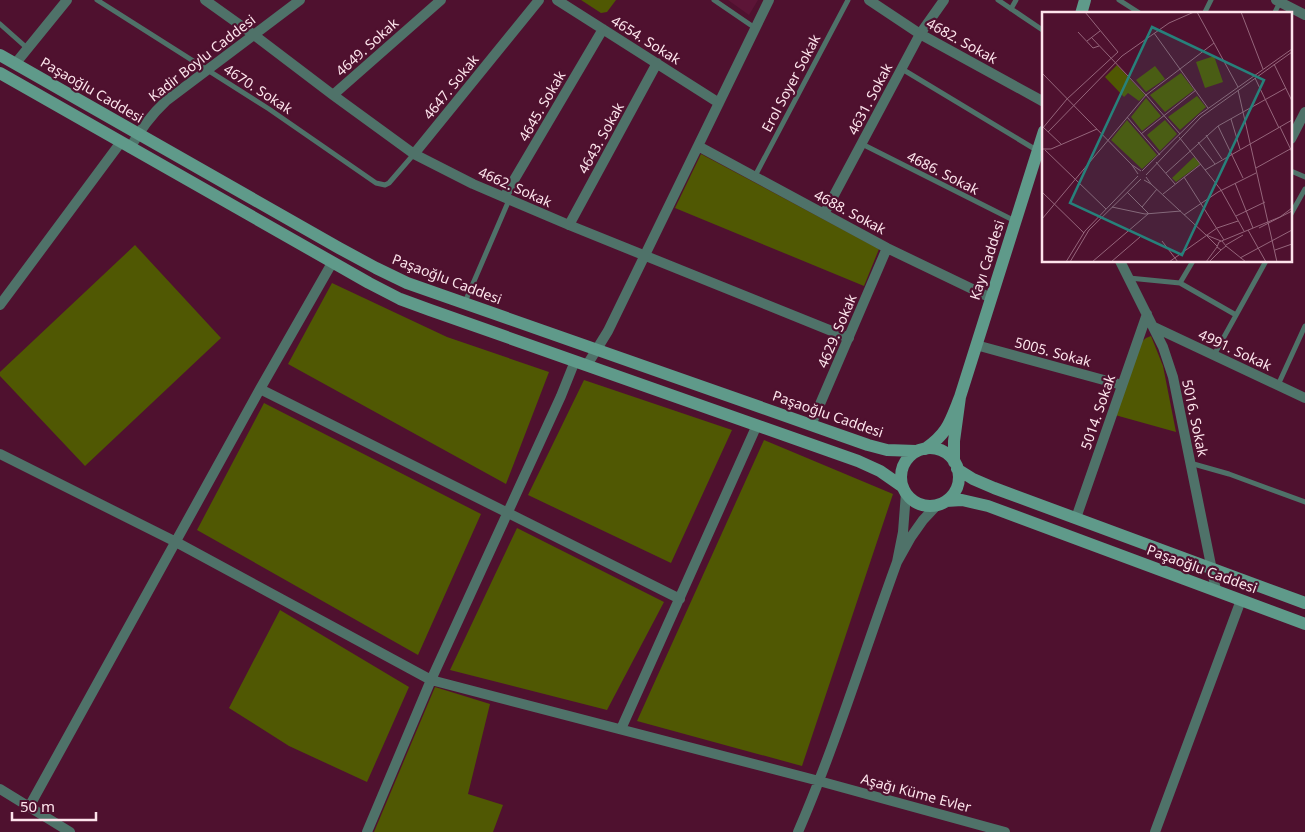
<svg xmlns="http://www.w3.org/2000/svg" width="1305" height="832" font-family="'Noto Sans',sans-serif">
<rect width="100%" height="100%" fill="#4f112f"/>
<path fill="#5c1537" d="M728 0H758L749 15Z"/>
<path fill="#505803" d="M581 0H616L607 12 601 13Z
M701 154 879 249 864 286 675 208Z
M135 245 221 338 85 466 0 376V372Z
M332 283 447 337 549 372 506 484 288 364Z
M1151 336 1163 366 1176 432 1115 415 1138 345 1146 338Z
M584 380 732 430 671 563 528 495Z
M264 403 481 514 418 655 197 530Z
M764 440 893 494 802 766 637 721Z
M517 528 664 602 607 710 450 670Z
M280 610 409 687 367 782 289 746 229 708Z
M435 687 490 704 468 794 503 805 493 832H374Z"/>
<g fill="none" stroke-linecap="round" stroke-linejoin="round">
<path stroke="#4f7269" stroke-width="5" d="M97 0 269 109 376 183 385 185 389 183 414 154
M714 0 755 28
M998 0 1044 31
M1119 0 1141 14
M1011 9 1016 0
M1204 14 1211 0
M1274 14 1280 2
M0 24 27 48
M902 69 1038 151
M862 144 1015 221
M1291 171 1305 177
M755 176 848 0
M1291 214 1305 189
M1129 278 1180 283 1236 315
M1180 283 1193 261
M465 302 509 200
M1214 355 1266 261
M1278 385 1305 326
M1190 463 1229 474 1305 502"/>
<path stroke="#4f7269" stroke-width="10" d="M205 0 254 35 333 95 414 154 473 184 569 225 849 338
M557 0 719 103
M869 0 920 34 1044 102
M1276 0 1305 15
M15 64 67 0
M333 95 441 0
M1291 139 1305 112
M698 146 887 248 991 298
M130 148C140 130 151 115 166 101L300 0
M414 154 539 0
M504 197 603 29
M824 214 920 34 944 0
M569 225 657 63
M1120 261 1163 347 1173 377 1216 590
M0 305 121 142
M1154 327 1305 398
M976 345 1122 385
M575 361 561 396 431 680 819 781 1005 832
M587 365 608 331 769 0
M260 389 680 599
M811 425 887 248
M0 454 176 542 431 680 367 832
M906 493 903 532 897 562 911 537 923 520 937 505
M1076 518 1147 314
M621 729 757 425
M0 789 70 832
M29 807 260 389 332 263
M798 832C836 744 864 652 897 562
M1155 832 1241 600"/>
<path stroke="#5f9a8a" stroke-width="12" d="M1081 14 1085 0
M0 55 339 248 376 268 407 283 868 445 887 450 916 451
M0 73 369 283 400 299 430 310 858 461 880 471 903 487
M960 397 1044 131
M901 477a29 29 0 1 1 58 0a29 29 0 1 1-58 0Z
M925 449C948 433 950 422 960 397L954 441V462
M957 469 973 479 994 488 1305 603
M946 501 962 500 988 506 1305 624"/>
</g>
<g text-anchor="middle" stroke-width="4.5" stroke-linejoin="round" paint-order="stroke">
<g font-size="14" fill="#fde4ec" stroke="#4f112f">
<text transform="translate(646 40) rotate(32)" y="5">4654. Sokak</text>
<text transform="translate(962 41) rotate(29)" y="5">4682. Sokak</text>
<text transform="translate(367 47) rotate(-42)" y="5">4649. Sokak</text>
<text transform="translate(202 58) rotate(-38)" y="5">Kadir Boylu Caddesi</text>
<text transform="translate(791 83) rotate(-62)" y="5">Erol Soyer Sokak</text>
<text transform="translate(451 87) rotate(-51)" y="5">4647. Sokak</text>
<text transform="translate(258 89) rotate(33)" y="5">4670. Sokak</text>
<text transform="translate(92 90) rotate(30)" y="5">Paşaoğlu Caddesi</text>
<text transform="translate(870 99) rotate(-62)" y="5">4631. Sokak</text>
<text transform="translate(542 106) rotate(-60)" y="5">4645. Sokak</text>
<text transform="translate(601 138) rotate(-61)" y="5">4643. Sokak</text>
<text transform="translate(943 173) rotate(27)" y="5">4686. Sokak</text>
<text transform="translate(515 187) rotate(24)" y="5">4662. Sokak</text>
<text transform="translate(850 212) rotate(28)" y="5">4688. Sokak</text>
<text transform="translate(987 260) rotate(-72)" y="5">Kayı Caddesi</text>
<text transform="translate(447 279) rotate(21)" y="5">Paşaoğlu Caddesi</text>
<text transform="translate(837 331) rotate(-67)" y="5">4629. Sokak</text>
<text transform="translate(1235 350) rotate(25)" y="5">4991. Sokak</text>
<text transform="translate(1053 352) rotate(15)" y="5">5005. Sokak</text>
<text transform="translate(1098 412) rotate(-71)" y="5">5014. Sokak</text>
<text transform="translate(828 414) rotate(19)" y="5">Paşaoğlu Caddesi</text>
<text transform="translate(1195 418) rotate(78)" y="5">5016. Sokak</text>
<text transform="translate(1202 569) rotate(20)" y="5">Paşaoğlu Caddesi</text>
<text transform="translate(916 793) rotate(15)" y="5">Aşağı Küme Evler</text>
</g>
</g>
<g transform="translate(1042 12)">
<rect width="250" height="250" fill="#4f112f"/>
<path d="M172 44 181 70 163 76 154 50ZM75 53 103 83 97 89 86 81 82 85 63 65ZM113 54 123 67 104 80 94 68ZM139 61 152 78 123 100 108 83ZM155 84 164 95 138 118 126 105ZM104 86 119 104 100 119 89 105ZM85 108 115 143 100 157 69 128ZM123 108 135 122 118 139 105 123ZM152 145 158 152 134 170 130 166Z" fill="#505803"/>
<path fill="none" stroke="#95657b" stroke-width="1" d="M155 0 196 75M199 0 221 57M36 20 51 36 57 34M112 21 166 96M49 25 104 83 172 31M45 29 58 19M232 52 250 89M0 61 90 153M213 66 237 116M196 78 235 250M85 105 118 143M189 107 198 137M176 114 201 166M1 115 20 133M238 115 250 140M0 117 25 87 76 40 43 0M6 120 80 44 127 11 152 0M99 122 154 78M164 123 180 147M137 125 179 178 202 219M156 130 173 152M0 137H9L55 117M3 138 64 197M114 150 133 172M214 156 250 136M163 158 250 108M100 159 157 103 250 37M124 161 176 114 244 76M96 162 90 153 99 159M104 163 159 105 250 40M142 165 182 228M102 168 109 172 104 165M193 171 211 216M109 172 164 223M0 180 42 221M85 180 107 202M121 182 159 152M70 195 103 202 139 199M100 195 115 177M142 203 176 180 214 161M194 204 223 190M0 207 104 83 138 122M217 216 250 199M206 218 224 250M120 229 136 250M180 229 184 234 179 238 175 235 177 230 238 205 250 196M184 233 201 223M175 234 164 223 179 229M184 234 204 250M233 238 250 232M198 246 250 218M24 250 43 219 96 164M28 250 47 218 99 167M50 250 106 202M69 250 98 225M127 250 175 216 196 209M164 250 175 235M167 250 179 238"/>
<path fill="#27817b" fill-opacity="0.15" stroke="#27817b" stroke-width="2.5" d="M110 15 222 68 140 243 28 191Z"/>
<rect width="250" height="250" fill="none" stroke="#fde4ec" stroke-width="2.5"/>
</g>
<path d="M12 812v8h84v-8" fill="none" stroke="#fde4ec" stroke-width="2.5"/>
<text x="20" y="812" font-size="15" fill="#fde4ec" stroke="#4f112f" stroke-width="4" paint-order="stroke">50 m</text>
</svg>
